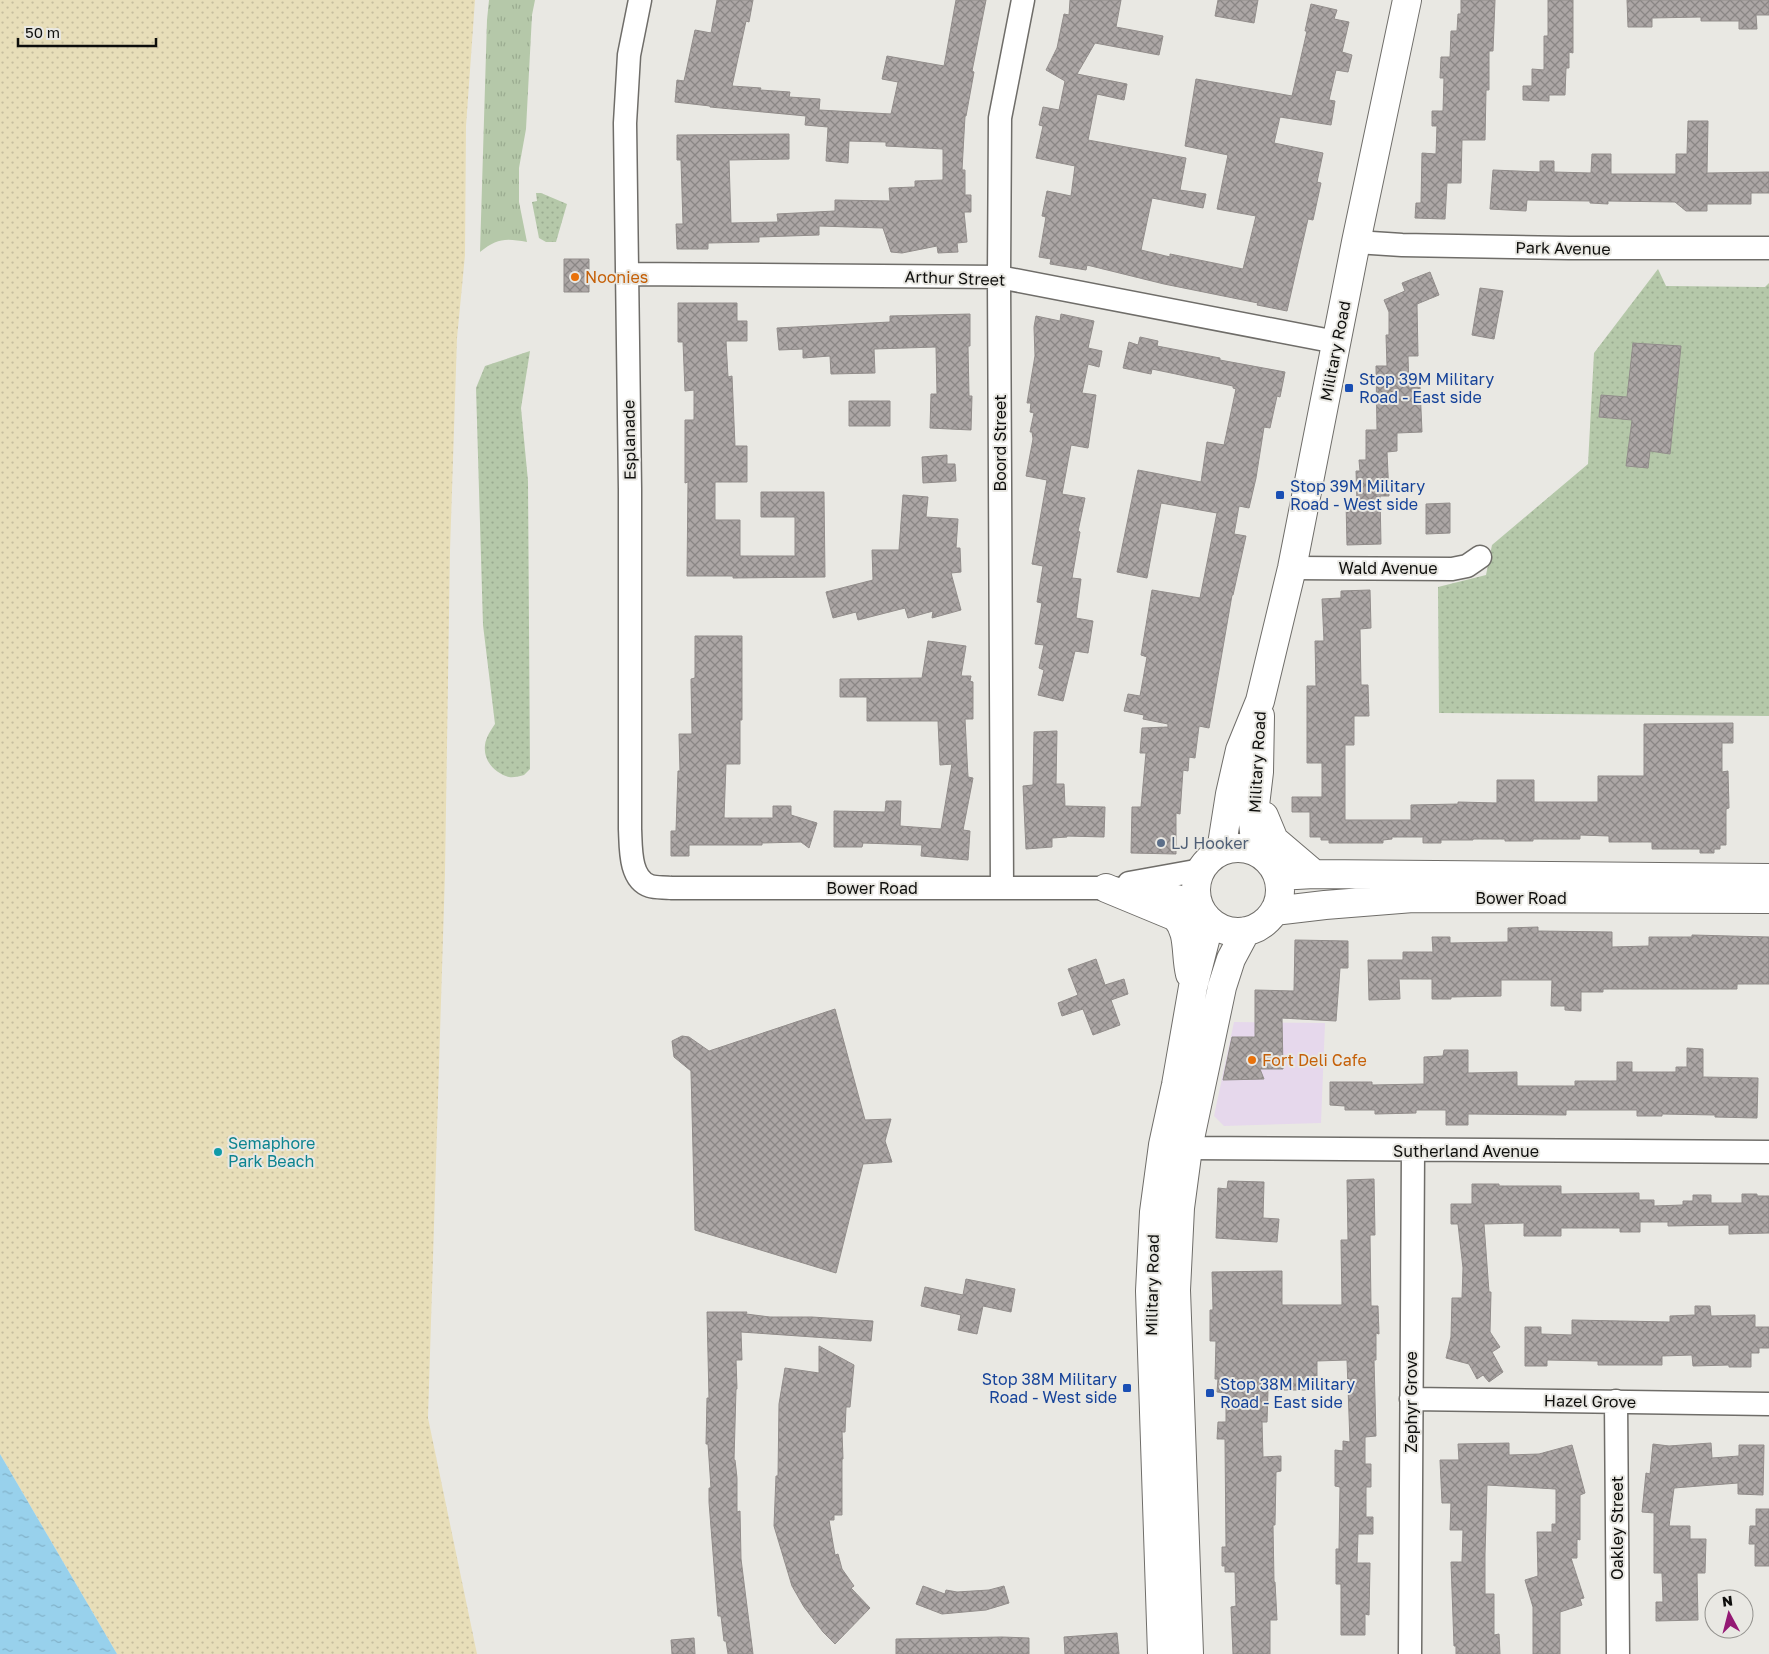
<svg xmlns="http://www.w3.org/2000/svg" width="1769" height="1654" font-family="'Golos Text',sans-serif">
<defs>
<pattern id="grass-dots" width="8" height="8" patternUnits="userSpaceOnUse" patternTransform="scale(1.25)"><rect width="8" height="8" fill="#b5c8a9"/><path d="M2 2h.1M6 6h.1" fill="none" stroke="#9aab90" stroke-width="1.8" stroke-linecap="round"/></pattern>
<pattern id="sand-dots" width="8" height="8" patternUnits="userSpaceOnUse" patternTransform="scale(1.25)"><rect width="8" height="8" fill="#e8deb9"/><path d="M2 2h.1M6 6h.1" fill="none" stroke="#c6bd9e" stroke-width="1.8" stroke-linecap="round"/></pattern>
<pattern id="park-tufts" width="24" height="20" patternUnits="userSpaceOnUse" patternTransform="scale(1.25)"><rect width="24" height="20" fill="#b5c8a9"/><path d="M3 7l-1-3M5 7V3M7 7l1-3M15 17l-1-3M17 17v-4M19 17l1-3" fill="none" stroke="#9aab90"/></pattern>
<pattern id="water-ripples" width="26" height="14" patternUnits="userSpaceOnUse" patternTransform="scale(1.25)"><rect width="26" height="14" fill="#98d1ec"/><path d="M2 4q2-2 4 0t4 0M15 11q2-2 4 0t4 0" fill="none" stroke="#82b2c9"/></pattern>
<pattern id="building-cross-hatch" width="8" height="8" patternUnits="userSpaceOnUse" patternTransform="scale(1.25)"><rect width="8" height="8" fill="#aca6a5"/><path d="M0 0l8 8M0 8l8-8" fill="none" stroke="#8a8685"/></pattern>
</defs>
<rect width="100%" height="100%" fill="#e9e8e3"/>
<path fill="#e6d8ec" d="M1234 1022 1325 1023 1321 1123 1224 1126 1214 1116Z"/>
<path fill="url(#grass-dots)" d="M536 193H541L567 204 556 242H546L539 238 532 202 537 201Z
M1658 269 1666 286 1765 287 1769 283V716L1439 713 1438 587 1486 575 1492 545 1588 464 1594 353Z
M530 351 521 408 528 481 530 769 524 775C520 776 513 778 509 777 494 773 483 760 485 745 486 737 491 730 495 724L483 625 476 388 485 366Z"/>
<path fill="url(#sand-dots)" d="M0 0H475L466 126 465 255 457 338 450 551 445 873 428 1418 477 1654H117L0 1454Z"/>
<path fill="url(#park-tufts)" d="M489 0H535L532 15 526 129 519 168V202L527 242C506 238 497 238 480 252L487 20Z"/>
<path fill="url(#water-ripples)" d="M0 1454 117 1654H0Z"/>
<path fill="url(#building-cross-hatch)" stroke="#928d8b" d="M717 0H753L749 22 746 21 732 86 761 88 760 90 790 92 789 97 820 99 819 110 891 114 898 82 882 79 887 56 944 66 956 0H986L972 71 974 72 966 116H965L962 170H965V195H971V212H964L967 242 957 243 958 252 938 253 937 246 902 253 891 252 883 228 819 226V235L759 237V242L708 243V249H677L676 224H683L681 160H677V135L789 134V159L729 160 731 223 778 222 777 214 835 211V200L890 201 889 188 915 187V181L943 180V149L886 146V142L849 141 848 163 826 161 828 127 805 125 806 116 710 107V106L675 102 677 80 684 81 695 30 711 33Z
M1070 0H1121L1116 27 1163 36 1159 55 1095 43 1077 74 1127 84 1124 100 1097 94 1088 140 1186 158 1180 190 1206 194 1203 208 1152 198 1141 250 1170 257V254L1243 269 1256 216 1217 209 1228 155 1185 146 1196 79 1292 96 1307 31H1305L1311 4 1337 10 1334 19 1349 22 1342 52 1352 55 1348 72 1336 70 1329 100 1335 101 1331 125 1280 117 1274 143 1323 153 1317 182 1321 183 1313 220 1308 219 1287 311 1257 305 1258 303 1164 284 1087 265 1086 270 1050 264 1051 259 1039 257 1046 217 1042 216 1047 191 1071 196 1075 166 1036 158 1043 126 1039 125 1043 107 1059 110 1065 81 1046 70 1057 48 1064 14 1069 15Z
M1218 0H1258L1254 23 1215 16Z
M1461 0H1495L1493 51H1489V90H1486L1485 140H1462L1461 183H1447L1445 219 1415 218 1416 203H1421L1422 153 1436 154 1437 126H1432V111H1443L1444 78H1440L1441 57H1450L1451 31H1457L1458 14H1461Z
M1548 0H1573V53L1569 52V68H1566L1565 95H1549V101L1523 100V86H1532V69L1544 70V36H1548Z
M1627 0H1769V15H1756L1757 29H1739V21H1701V17L1652 18V27H1628Z
M1688 121H1708L1707 173 1769 172V193H1751V204H1707V211H1686L1675 202 1608 201V204L1590 203V201L1527 200 1526 211 1490 209 1493 170 1540 172V161H1554V172L1591 173 1592 154H1611V174H1676V154H1687Z
M564 259H589V292H564Z
M1430 272 1439 295 1417 304 1418 356H1408L1409 388 1420 387 1422 432 1397 433V451L1387 452 1389 496H1380L1381 544 1347 545 1346 501H1357L1356 471H1360L1359 460H1366V430H1377L1376 366H1387L1386 335H1389V312L1384 300 1405 291 1402 283Z
M1480 288 1503 291 1494 339 1472 335Z
M678 303H737V321H747V341H726L728 377 732 376 735 446H747V482H715V520H740V556H795V517H761V492H824L825 577 733 578V576H687L688 482 685 483V420H694V390L685 391 683 342H678Z
M970 314V346H968L969 396H972L971 430 930 428 931 394H937L936 347 874 349 875 373 831 374 830 356 803 358V349L779 350 777 328 890 322V316Z
M1061 314 1094 321 1088 348 1102 351 1099 367 1088 364 1082 393 1096 395 1088 448 1071 445 1062 494 1085 498 1078 531 1080 532 1072 578 1081 579 1076 618 1093 621 1088 653 1075 651 1063 701 1038 695 1044 670 1039 668 1044 645 1035 644 1042 603 1037 602 1043 566 1032 564 1047 480 1026 476 1033 439 1032 432H1030L1034 413 1030 412 1031 403H1027L1035 356 1034 327 1036 316 1060 321Z
M1140 337 1158 341 1157 346 1220 358V360L1285 372 1280 397 1277 396 1270 428 1264 427 1256 478 1249 508 1239 506 1234 534 1246 536 1233 595H1232L1209 728 1199 726 1195 758 1189 757 1188 771 1183 770 1180 814 1176 813V854L1131 853 1132 807H1141L1146 753H1140L1142 728 1168 727V724L1143 719 1144 715 1124 711 1128 694 1140 696 1147 657 1141 655 1152 590 1200 598 1217 513 1161 503 1147 578 1117 572 1138 470 1201 482 1207 442 1224 445 1236 389 1233 388V386L1152 369 1151 374 1123 368 1129 342 1138 345Z
M1633 343 1681 346 1670 454 1650 451 1648 468 1626 466 1632 420 1599 417 1601 395 1627 397Z
M849 401H890V426H849Z
M947 455V464H955L956 481 923 483 922 457Z
M903 495 928 497 926 517 958 519 956 548H960L961 572 951 573 961 610 932 618 933 611 908 618 905 608 858 620 856 612 833 618 826 592 873 580 872 550H899Z
M1450 503V533L1426 534V504Z
M1370 590 1371 628 1360 629 1361 685H1368L1369 716H1354V745H1345V820H1411V805L1458 804V802L1497 803V780H1534V802H1598V776H1644V724L1733 723V743H1722V772L1728 771 1729 808 1726 809V845H1720V849H1714V853H1700V849H1652V842H1609V836L1580 835V839H1533V841H1505V839H1473V840H1441V843H1423V837H1392V839L1383 840V843H1329V840H1321V837H1310V812H1292V797H1322V763H1307V686H1316L1315 641H1324L1322 599 1341 598V591Z
M695 636H742V720H740V764H726L724 818H773V806H791V815L817 823 809 848 801 842 762 843V845H689V856H671V831H676L678 771H680L679 734H692L691 679 695 678Z
M928 641 966 646 961 676H971L970 681 973 682V719H965L968 777 973 778 963 830 970 831 968 860 921 856 922 845 863 843 862 847H834V811L885 812 886 801H901L900 826 941 829 952 764 940 765 938 721H867V697H840V679L922 678Z
M1057 731 1056 784H1064L1065 806 1105 807 1104 837 1067 836V837L1052 838V847L1026 849 1023 786 1033 785 1034 732Z
M1538 927V931L1612 932V947L1649 946V937H1692V935L1769 937V984H1737V989H1603V992H1581V1011L1565 1010V1006H1551L1552 980H1501V996L1451 997V999H1432V979H1399L1400 999 1369 1000 1368 960H1403V952H1433L1432 937H1450V943L1508 942V928Z
M1295 940 1348 941V968H1340L1336 1021 1282 1018 1283 1069H1260L1264 1079 1223 1080 1232 1037H1255V990L1294 991Z
M1096 959 1105 985 1124 979 1128 994 1111 1000 1120 1025 1093 1035 1083 1009 1062 1016 1058 1003 1078 995 1068 969Z
M835 1009 865 1120 891 1119 885 1141 892 1162 863 1164 836 1273 695 1230 691 1071 674 1057 672 1041 682 1036 689 1037 709 1051Z
M1687 1048 1703 1049V1077L1758 1078 1757 1118 1715 1117V1115L1662 1114V1116H1637V1110H1566V1115L1468 1114V1125H1446V1110H1416V1113L1375 1114V1110H1345V1106L1330 1105V1082H1372V1085L1424 1084V1057L1443 1056 1444 1050H1468V1073L1517 1072V1086H1575V1081H1617V1062H1632V1072H1676V1067H1687Z
M1374 1179 1375 1235H1370L1371 1306H1378L1379 1334 1376 1333V1360H1374L1376 1436 1365 1437V1464H1371V1487H1366V1517H1373V1534H1358L1357 1563H1370L1369 1615 1365 1614V1635H1341V1584H1336V1549H1339L1340 1487 1335 1486V1450L1343 1451V1441L1350 1442 1347 1360 1317 1361V1390H1268L1267 1422H1262L1263 1457 1281 1456V1471L1276 1472 1275 1525H1273L1274 1582H1275L1277 1620H1270V1654H1233L1231 1607 1236 1606 1235 1572H1225V1566H1222V1547H1226L1225 1439H1217L1218 1422H1226V1393L1217 1392 1218 1379H1215L1216 1341H1210V1310H1213L1212 1272 1282 1271V1305H1342L1341 1240H1348L1347 1180Z
M1228 1181 1264 1182 1263 1218 1279 1219 1277 1242 1216 1238 1218 1188 1227 1189Z
M1472 1184H1499V1186H1561V1194L1639 1193V1200H1654V1206L1683 1205V1201H1693V1195H1711V1203H1742V1194H1757V1196H1769V1233L1729 1234V1225L1668 1226V1222H1640V1232H1620V1228H1561V1236H1524V1223L1484 1224 1489 1292H1491L1490 1332 1500 1347 1492 1352 1503 1372 1489 1382 1483 1375 1477 1379 1469 1364 1446 1358 1451 1337 1452 1298H1462L1463 1268 1458 1224H1451V1204H1472Z
M966 1279 1015 1289 1011 1312 983 1306 977 1334 958 1330 961 1315 921 1306 925 1287 963 1295Z
M1695 1306H1710L1711 1316 1755 1315V1327H1769V1348H1759V1353H1751V1367H1729V1365L1693 1366 1692 1355 1662 1356V1365H1598V1361L1547 1360V1366H1525V1327H1541V1334L1572 1335V1320L1670 1322V1316L1695 1315Z
M707 1312H747L746 1314 770 1317H812L873 1321 871 1341 741 1332 742 1360H736L737 1389H736L734 1460H735L737 1478V1512L740 1511 741 1559 753 1654H728L726 1641H724L721 1616H718L709 1502V1488H711L708 1444H706L707 1398H709Z
M819 1346 854 1365 850 1407H846L845 1432H842L843 1459H842V1515H834V1520H829L835 1555 838 1554 842 1569 854 1586 851 1588 870 1608 835 1644 823 1632 804 1607 792 1586 774 1526 776 1476H778L779 1404 785 1368 819 1373Z
M1509 1443V1455L1539 1454 1572 1445 1585 1493 1580 1495V1540L1577 1539V1558H1571L1584 1598 1580 1599 1582 1605 1560 1612V1654H1533V1607L1525 1580 1538 1576 1537 1532H1552V1524H1556V1489L1487 1485 1485 1554V1594H1494V1635L1499 1634 1500 1654H1456V1646H1454L1451 1562H1462L1463 1530H1450L1451 1503H1442L1440 1460H1459L1458 1444Z
M1711 1443 1712 1458 1739 1456V1445H1764L1763 1495 1738 1494V1483L1674 1488 1669 1526H1690V1539H1706L1705 1573H1697L1698 1620 1656 1621V1602H1663L1662 1573H1654V1513L1642 1512 1646 1473 1650 1474 1653 1444 1669 1446Z
M1756 1509H1769V1566H1755V1544H1749L1750 1526H1756Z
M923 1586 945 1594 946 1590 957 1592 989 1590 1004 1586 1009 1603 986 1610 942 1614 916 1604Z
M1117 1633 1119 1654H1065L1064 1637Z
M1002 1637 1029 1638V1654H896V1639Z
M694 1638 695 1654H672L671 1640Z"/>
<g fill="none" stroke-linecap="round" stroke-linejoin="round">
<defs>
<path id="minor" d="M640 0 629 55 625 123 630 489V829C631 847 629 879 650 886 656 888 664 887 671 888H1106C1136 891 1171 889 1198 904
M1356 242 1402 245 1569 248H1769
M628 274 999 277 1336 342
M1292 568 1452 569 1467 566 1480 557
M1129 883 1201 870
M1002 888 999 277 1000 118 1023 0
M1173 1146 1188 1148 1769 1152
M1411 1399 1769 1404
M1616 1401 1618 1654
M1410 1654 1413 1151"/>
<path id="major" d="M1264 816 1274 840 1314 874
M1196 890a42 42 0 1 1 84 0a42 42 0 1 1-84 0Z
M1221 851 1230 794 1240 750 1260 701 1292 568 1356 242 1407 0
M1256 851 1253 822 1259 772 1260 716
M1278 876 1314 874 1769 878
M1106 888 1176 917C1190 933 1185 954 1190 974
M1274 911 1325 905 1413 898 1769 899
M1162 1654 1150 1291 1154 1212 1163 1145 1176 1085 1193 987 1210 921
M1189 1654 1176 1290 1180 1208 1188 1148 1222 987 1231 959 1246 931"/>
</defs>
<use href="#minor" stroke="#6f6d69" stroke-width="25"/>
<use href="#major" stroke="#6f6d69" stroke-width="30"/>
<use href="#minor" stroke="#fff" stroke-width="22"/>
<use href="#major" stroke="#fff" stroke-width="28"/>
</g>
<g fill="#e8710a" stroke="#e9e8e3" stroke-width="2">
<circle cx="575" cy="277" r="5"/>
<circle cx="1252" cy="1060" r="5"/>
</g>
<g fill="#1a4fb4" stroke="#e9e8e3" stroke-width="2">
<rect x="1344" y="383" width="10" height="10" rx="2.5"/>
<rect x="1275" y="490" width="10" height="10" rx="2.5"/>
<rect x="1122" y="1383" width="10" height="10" rx="2.5"/>
<rect x="1205" y="1388" width="10" height="10" rx="2.5"/>
</g>
<circle fill="#5c6f8a" stroke="#e9e8e3" stroke-width="2" cx="1161" cy="843" r="5"/>
<circle fill="#0f9aa8" stroke="#e9e8e3" stroke-width="2" cx="218" cy="1152" r="5"/>
<g text-anchor="middle" stroke-width="4" stroke-linejoin="round" paint-order="stroke">
<g font-size="16" fill="#0f0f0d" stroke="#e9e8e3">
<text transform="translate(1563 248) rotate(1)" y="6">Park Avenue</text>
<text transform="translate(955 278) rotate(2)" y="6">Arthur Street</text>
<text transform="translate(1335 351) rotate(-79)" y="6">Military Road</text>
<text transform="translate(629 440) rotate(-91)" y="6">Esplanade</text>
<text transform="translate(1000 443) rotate(-90)" y="6">Boord Street</text>
<text x="1388" y="574">Wald Avenue</text>
<text transform="translate(1257 762) rotate(-87)" y="6">Military Road</text>
<text x="872" y="894">Bower Road</text>
<text x="1521" y="904">Bower Road</text>
<text x="1466" y="1157">Sutherland Avenue</text>
<text transform="translate(1152 1285) rotate(-89)" y="6">Military Road</text>
<text transform="translate(1590 1401) rotate(1)" y="6">Hazel Grove</text>
<text transform="translate(1411 1402) rotate(-90)" y="6">Zephyr Grove</text>
<text transform="translate(1617 1528) rotate(-90)" y="6">Oakley Street</text>
</g>
<g font-size="16" fill="#c56008" stroke="#e9e8e3" text-anchor="start">
<text x="585" y="283">Noonies</text>
<text x="1262" y="1066">Fort Deli Cafe</text>
</g>
<g font-size="16" fill="#164399" stroke="#e9e8e3" text-anchor="start">
<text x="1359" y="385">Stop 39M Military<tspan x="1359" dy="18">Road - East side</tspan></text>
<text x="1290" y="492">Stop 39M Military<tspan x="1290" dy="18">Road - West side</tspan></text>
<text x="1117" y="1385" text-anchor="end">Stop 38M Military<tspan x="1117" dy="18">Road - West side</tspan></text>
<text x="1220" y="1390">Stop 38M Military<tspan x="1220" dy="18">Road - East side</tspan></text>
</g>
<g font-size="16" fill="#4e5e75" stroke="#e9e8e3" text-anchor="start">
<text x="1171" y="849">LJ Hooker</text>
</g>
<g font-size="16" fill="#0d838f" stroke="#e9e8e3" text-anchor="start">
<text x="228" y="1149">Semaphore<tspan x="228" dy="18">Park Beach</tspan></text>
</g>
</g>
<g transform="translate(1729 1614) rotate(353)"><circle r="24" fill="#e9e8e3" stroke="#92918d"/>
<path d="M0-4L9 19L0 12L-9 19Z" fill="#941974"/>
<text y="-8" font-size="14" font-weight="bold" text-anchor="middle" fill="#0f0f0d">N</text>
</g>
<path d="M18 38v8h138v-8" fill="none" stroke="#0f0f0d" stroke-width="2.5"/>
<text x="25" y="38" font-size="15" fill="#0f0f0d" stroke="#e9e8e3" stroke-width="4" paint-order="stroke">50 m</text>
</svg>
